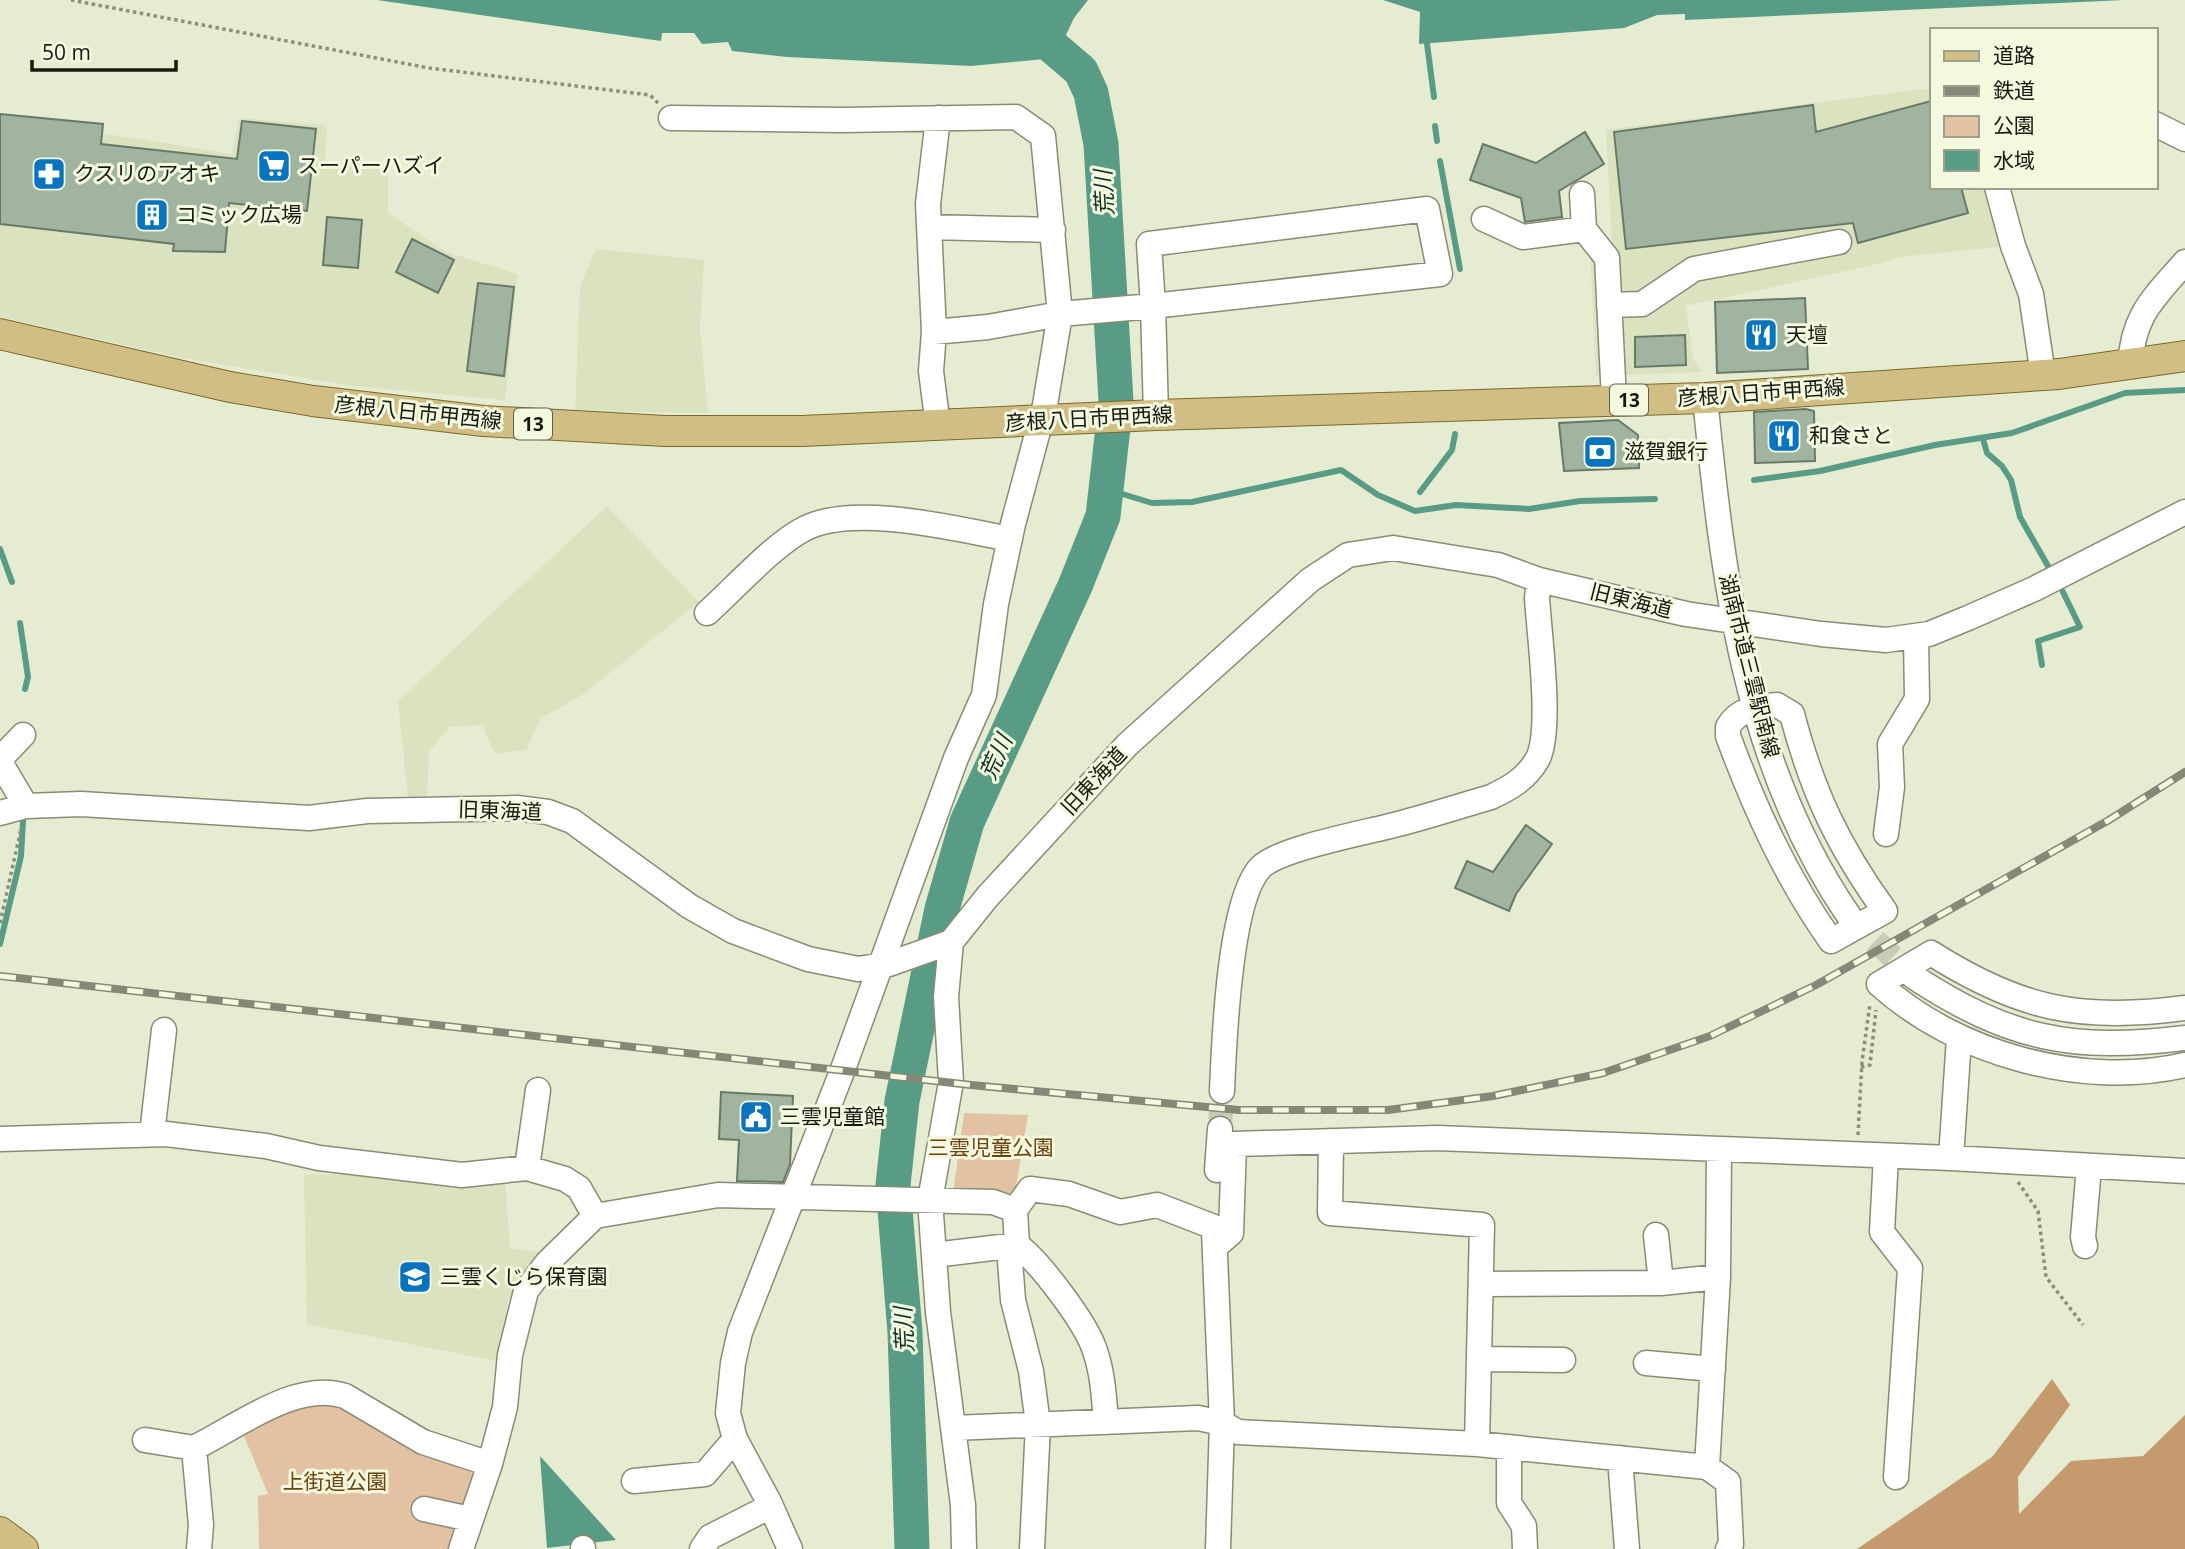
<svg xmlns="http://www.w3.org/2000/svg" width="2185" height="1549" font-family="'Open Sans','Noto Sans JP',sans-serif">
<rect width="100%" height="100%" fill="#e6ecd2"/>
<path fill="#dae2c0" d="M1931 88V187H1988L2006 246 1900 257 1882 263 1686 306 1693 359 1702 372 1596 376 1590 247 1612 243 1606 130Z
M0 117 232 154 239 118 327 125 325 161 388 167V213L446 252 517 274 505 400 352 386 182 358 0 317Z
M596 249 704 260 700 328 708 413 575 411 580 286Z
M607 506 699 602 582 695 541 718 526 750 495 754 482 725 450 727 429 751 427 800 408 799 398 701Z
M304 1174 505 1179 510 1248 539 1252 508 1301 501 1362 307 1324Z"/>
<path fill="#e3c2a3" d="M964 1113 1028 1115 1014 1199 952 1201Z
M316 1402 344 1408 409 1448 478 1475 455 1549H259L258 1496 268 1494 244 1436 292 1409Z"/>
<path fill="#c69a6f" d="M2052 1379 2070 1405 2018 1477 2019 1514 2071 1461 2143 1456 2185 1415V1549H1857L1992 1457Z"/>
<path fill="#599c85" d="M377 0H1088L1074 18 1055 58 971 66 787 57 732 51 728 42 702 44 694 33H662L661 41Z
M1383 0H2124L1685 20V14L1657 15 1624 28 1419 44 1420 12Z
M540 1456 616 1540 547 1548Z"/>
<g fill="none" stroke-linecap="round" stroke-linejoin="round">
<path stroke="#599c85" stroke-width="6" d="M1426 36 1434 97
M1435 126 1437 141
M1440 161 1460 269
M1983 439 1987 453 2002 466 2011 480 2020 517 2052 573
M1754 480 1820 471 1935 445 2012 433 2125 393 2185 390
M1106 489 1152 503 1192 502 1341 470 1378 495 1415 511 1456 505 1529 509 1580 501 1655 499
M1420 492 1452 450 1455 434
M0 549 12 582
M20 623 28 677 25 689
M2042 665 2038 641 2080 627 2063 592
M0 944 21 856 23 821"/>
<path stroke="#599c85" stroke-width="35" d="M912 1549 905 1332 893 1185 902 1101 942 909 967 822 1075 586 1103 516 1116 401 1101 144 1091 93 1081 71 1047 42 1022 0"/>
</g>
<path fill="#a1b4a0" stroke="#687a67" stroke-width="2" d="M1931 101V187H1961L1968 213 1858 243 1853 223 1626 249 1614 132 1813 105 1816 132Z
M0 114 103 124 101 144 237 159 242 121 316 129 307 211 229 203 225 252 173 251 174 244 0 224Z
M1585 132 1604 164 1559 191 1562 217 1525 222 1521 198 1470 180 1483 144 1536 163Z
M327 217 362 220 358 268 323 265Z
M412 239 454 260 438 293 396 272Z
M478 283 514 287 504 376 467 371Z
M1805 298 1808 369 1717 373 1715 302Z
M1685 335 1686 365 1635 367V337Z
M1806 409 1814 411 1815 461 1755 463 1754 412Z
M1618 420 1638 435 1639 468 1564 471 1559 423Z
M1526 825 1552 844 1516 894 1509 911 1455 888 1467 861 1493 872Z
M721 1092 793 1096 790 1164 783 1182 737 1181 739 1140 719 1139Z"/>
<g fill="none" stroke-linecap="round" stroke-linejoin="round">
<path stroke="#c7ccb5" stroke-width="24" stroke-dasharray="24 12" stroke-linecap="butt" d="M1849 916 1914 977
M1220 1129 1222 1091"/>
<defs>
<path id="minor" d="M671 118 843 120 1016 117 1043 136 1060 314 1045 405 1013 524 996 604 984 695 956 758 843 1069 740 1332 733 1363 728 1413 735 1439 769 1502 790 1549
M2155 124 2185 139
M1997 187 2013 246 2031 294 2043 375
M1582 194 1584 229 1607 258 1614 400
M1484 219 1523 237 1584 229
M929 227 1053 230
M1609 305 1642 304 1694 269 1839 242
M934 332 988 327 1060 314 1153 306 1149 244 1427 209 1440 274 1153 306 1156 415
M2130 365C2133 315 2153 299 2185 262
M1705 398C1723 578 1744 763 1849 916
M938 426 931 371 934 332 928 204 938 118
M707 613C734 589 773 545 804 529 853 503 957 529 1010 539
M1777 705 1792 714C1812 791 1838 846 1885 911L1831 941C1786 877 1755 809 1728 736V727C1738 709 1758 706 1777 705Z
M0 759 23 735
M0 762 26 806
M0 813 26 806 81 804 309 818 367 811 517 808 548 812 572 821 689 906 733 931 808 959 858 969 889 964 951 942 988 896 1127 745 1310 580 1348 555 1393 548 1498 565 1539 580 1686 614 1821 634 1886 640 1929 634 1968 618 2034 589 2185 512
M1886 834 1892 787 1890 744 1917 699 1916 636
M951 942 946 997 951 1082 930 1200 938 1312 963 1505 964 1549
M1914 977C2009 1039 2072 1052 2185 1038
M2185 1008C2081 1022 2019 1009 1931 953L1879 984C1956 1054 2082 1089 2185 1065
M1222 1091C1224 1043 1229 899 1261 867 1280 848 1369 832 1398 824 1429 816 1460 806 1491 797 1510 788 1526 779 1537 760 1553 733 1539 633 1537 598L1539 580
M152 1134 164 1030
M0 1139 166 1134 266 1146 319 1158 462 1175 527 1168 565 1179 579 1188 595 1216
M1331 1141 1330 1213 1482 1225 1477 1444
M1886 1156 1882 1232 1910 1268 1896 1477
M1951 1158 1959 1038
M527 1168 538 1090
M1217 1170 1220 1129
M1015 1210 1030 1189 1069 1194 1120 1212 1157 1205 1214 1227
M1214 1231 1222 1423 1218 1549
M1656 1235 1661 1283
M2085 1246 2083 1237 2089 1167
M1215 1247 1231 1233 1234 1144 1437 1138 1951 1158 2185 1171
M934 1255 1017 1245C1039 1261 1087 1324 1095 1351 1103 1374 1104 1398 1106 1422
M1481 1284 1661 1283 1718 1277
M1479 1359 1563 1360
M1646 1363 1713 1369
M953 1428 1198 1418 1222 1423 1238 1432 1477 1444 1707 1467 1728 1482 1731 1544 1728 1549
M145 1440 194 1448
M1509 1448V1503L1524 1526 1525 1549
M1620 1458 1627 1549
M1707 1467 1718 1277 1719 1149
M634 1481 705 1474 735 1439
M424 1509 470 1519
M583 1548V1549
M199 1549 201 1525 194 1448C237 1427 296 1380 345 1396L423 1442 490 1464 505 1407 510 1355 526 1291 547 1263 595 1216 718 1195 993 1202 1015 1210 1017 1245 1010 1261 1013 1300 1031 1371 1038 1424 1032 1549
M461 1549 490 1464
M702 1549 710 1537 771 1506"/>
<path id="major" d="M0 334 230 387 313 401 484 421 665 431H802L1156 415 1705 398 2059 374 2185 356
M0 1532 23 1549"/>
</defs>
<use href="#minor" stroke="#878c74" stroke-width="27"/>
<use href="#major" stroke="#7b6928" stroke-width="32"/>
<path stroke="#8a8e7c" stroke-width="3.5" stroke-dasharray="3.5 3.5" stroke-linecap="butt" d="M71 0 429 68 650 95 658 103
M0 923 21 829
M1861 1067 1870 1065 1876 1010
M1858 1135 1862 1061 1870 1004
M2018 1182 2038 1211 2046 1277 2083 1325"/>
<use href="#minor" stroke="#fff" stroke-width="24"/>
<use href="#major" stroke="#d0be85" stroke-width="30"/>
<defs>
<path id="rail" d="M0 976 971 1085 1239 1110H1388L1493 1096 1603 1073 1710 1036 1816 985 2109 820 2185 772"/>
</defs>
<use href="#rail" stroke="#848977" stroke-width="8"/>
<use href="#rail" stroke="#f3f9df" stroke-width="5" stroke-dasharray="16" stroke-linecap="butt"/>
</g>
<defs>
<symbol id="supermarket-square" viewBox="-11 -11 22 22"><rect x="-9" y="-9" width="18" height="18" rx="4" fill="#0873be" stroke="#f3f9df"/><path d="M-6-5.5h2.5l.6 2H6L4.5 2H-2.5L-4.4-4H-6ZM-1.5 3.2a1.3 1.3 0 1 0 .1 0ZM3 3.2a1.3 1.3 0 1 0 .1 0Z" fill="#fff"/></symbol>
<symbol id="pharmacy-square" viewBox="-11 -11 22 22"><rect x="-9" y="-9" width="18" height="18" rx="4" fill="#0873be" stroke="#f3f9df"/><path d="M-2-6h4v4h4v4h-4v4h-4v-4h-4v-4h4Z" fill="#fff"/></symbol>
<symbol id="building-square" viewBox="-11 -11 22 22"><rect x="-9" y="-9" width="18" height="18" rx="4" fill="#0873be" stroke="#f3f9df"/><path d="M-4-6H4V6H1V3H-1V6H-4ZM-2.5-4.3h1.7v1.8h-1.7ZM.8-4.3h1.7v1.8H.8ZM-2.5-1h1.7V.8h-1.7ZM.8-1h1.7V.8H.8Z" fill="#fff"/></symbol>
<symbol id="restaurant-square" viewBox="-11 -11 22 22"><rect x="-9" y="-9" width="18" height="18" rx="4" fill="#0873be" stroke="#f3f9df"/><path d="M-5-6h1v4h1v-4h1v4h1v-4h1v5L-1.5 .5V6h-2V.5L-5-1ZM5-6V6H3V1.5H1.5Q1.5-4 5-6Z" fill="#fff"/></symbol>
<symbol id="bank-square" viewBox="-11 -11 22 22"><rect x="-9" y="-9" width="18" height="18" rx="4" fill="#0873be" stroke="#f3f9df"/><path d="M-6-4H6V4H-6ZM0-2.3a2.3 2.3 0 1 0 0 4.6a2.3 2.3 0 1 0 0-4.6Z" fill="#fff"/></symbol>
<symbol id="civic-square" viewBox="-11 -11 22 22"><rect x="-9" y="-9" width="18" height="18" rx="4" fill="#0873be" stroke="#f3f9df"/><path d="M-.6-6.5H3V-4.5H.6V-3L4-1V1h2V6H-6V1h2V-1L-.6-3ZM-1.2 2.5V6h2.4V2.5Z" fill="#fff"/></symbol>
<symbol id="school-square" viewBox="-11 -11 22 22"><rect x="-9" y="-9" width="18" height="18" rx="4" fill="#0873be" stroke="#f3f9df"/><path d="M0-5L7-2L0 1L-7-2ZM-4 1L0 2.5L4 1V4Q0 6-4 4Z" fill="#fff"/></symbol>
</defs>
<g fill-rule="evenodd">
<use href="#supermarket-square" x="255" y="147" width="38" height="38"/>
<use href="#pharmacy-square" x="30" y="155" width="38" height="38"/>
<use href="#building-square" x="133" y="196" width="38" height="38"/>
<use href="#restaurant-square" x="1742" y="316" width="38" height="38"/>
<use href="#restaurant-square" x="1765" y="417" width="38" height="38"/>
<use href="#bank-square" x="1581" y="433" width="38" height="38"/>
<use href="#civic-square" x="737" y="1098" width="38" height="38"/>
<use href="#school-square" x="396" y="1258" width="38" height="38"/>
</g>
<g text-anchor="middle" stroke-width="6" stroke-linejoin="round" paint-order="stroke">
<g fill="#f3f9df" stroke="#5a5d4f" stroke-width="2">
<rect x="1610" y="384.5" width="38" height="31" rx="5"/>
<rect x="514" y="408.5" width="38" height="31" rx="5"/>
</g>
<g font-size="19" font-weight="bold" fill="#181a11">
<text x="1629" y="407">13</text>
<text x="533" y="431">13</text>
</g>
<g font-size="21" fill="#181a11" stroke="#f3f9df" text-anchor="start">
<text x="298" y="173">スーパーハズイ</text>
<text x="74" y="181">クスリのアオキ</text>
<text x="176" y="222">コミック広場</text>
<text x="1786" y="342">天壇</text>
<text x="1809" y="443">和食さと</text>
<text x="1624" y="459">滋賀銀行</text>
<text x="780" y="1124">三雲児童館</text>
<text x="440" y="1284">三雲くじら保育園</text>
</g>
<g font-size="21" fill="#181a11" stroke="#f3f9df">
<text transform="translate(1761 393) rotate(-4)" y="7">彦根八日市甲西線</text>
<text transform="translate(418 413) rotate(6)" y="7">彦根八日市甲西線</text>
<text transform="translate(1089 419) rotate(-3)" y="7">彦根八日市甲西線</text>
<text transform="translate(1631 601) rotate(14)" y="7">旧東海道</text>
<text transform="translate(1749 666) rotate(76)" y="7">湖南市道三雲駅南線</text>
<text transform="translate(1094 781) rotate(-47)" y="7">旧東海道</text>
<text transform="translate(500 811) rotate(2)" y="7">旧東海道</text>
</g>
<g font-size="21" fill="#6e4310" stroke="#f3f9df">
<text x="991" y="1155">三雲児童公園</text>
<text x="335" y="1489">上街道公園</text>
</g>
<g font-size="23" font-style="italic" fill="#103127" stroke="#f3f9df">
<text transform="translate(1104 193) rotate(-93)" y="8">荒川</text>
<text transform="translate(996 757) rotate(-66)" y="8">荒川</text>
<text transform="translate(904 1330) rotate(-93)" y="8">荒川</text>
</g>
</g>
<rect x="1930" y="28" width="228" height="161" fill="#f3f9df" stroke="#9ba08d" stroke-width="2"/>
<rect x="1944" y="51" width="35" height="10" fill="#d0be85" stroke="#9ba08d" stroke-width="2"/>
<text x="1993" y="63" font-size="21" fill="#181a11">道路</text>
<rect x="1944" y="86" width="35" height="10" fill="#848977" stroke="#9ba08d" stroke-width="2"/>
<text x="1993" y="98" font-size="21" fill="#181a11">鉄道</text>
<rect x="1944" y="116" width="35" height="21" fill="#e3c2a3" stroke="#9ba08d" stroke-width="2"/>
<text x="1993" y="133" font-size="21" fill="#181a11">公園</text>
<rect x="1944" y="150" width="35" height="21" fill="#599c85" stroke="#9ba08d" stroke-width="2"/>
<text x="1993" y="168" font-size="21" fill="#181a11">水域</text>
<path d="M32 60v10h144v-10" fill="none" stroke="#181a11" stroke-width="3.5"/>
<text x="42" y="60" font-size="21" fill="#181a11" stroke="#f3f9df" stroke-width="5" paint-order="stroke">50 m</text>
</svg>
